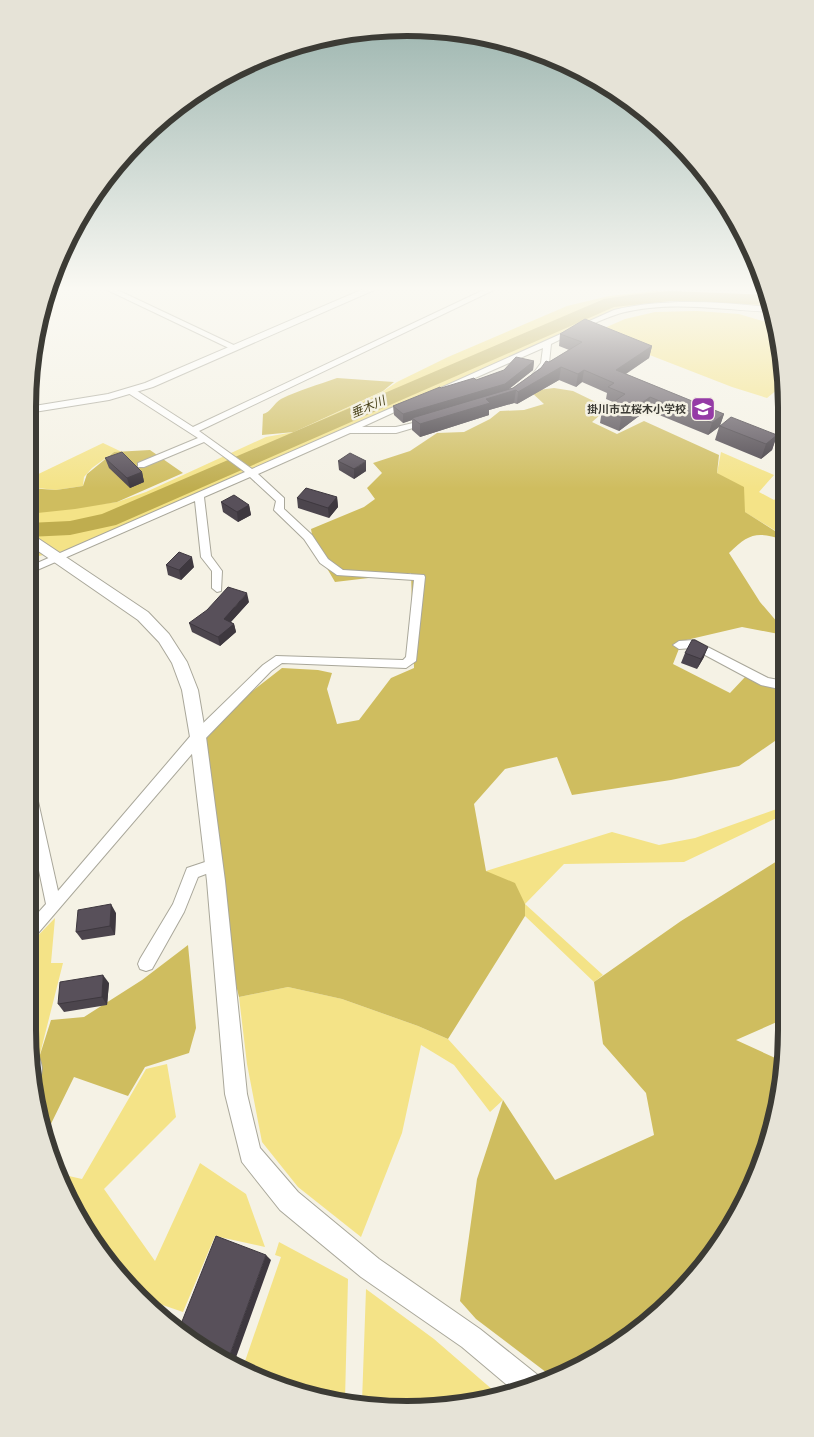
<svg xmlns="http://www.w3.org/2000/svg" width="814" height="1437" font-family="Poppins,'Noto Sans JP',sans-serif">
<rect width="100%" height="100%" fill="#f5f2e5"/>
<path fill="#f4e387" d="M655 291 769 295 772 308 675 300 624 310 311 443 228 483 70 550 28 558V513L117 502 146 492 266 437 294 432 382 392 397 382 448 357 567 306 609 296Z
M697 311 739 314 776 325 783 358V385L767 398 732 387 593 333 625 319 655 312Z
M103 443 122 452H114L92 468 84 477 83 486 56 490 28 487V479Z
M721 452 774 475 759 492 774 500 784 492V529L776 531 743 511 717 473Z
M785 806V814L684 862 564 864 525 904 603 975 594 982 525 916V904L486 871 612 832 659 845 695 838Z
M55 918 51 963H63L39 1058 32 1056 28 1030V946Z
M288 987 342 999 418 1026 448 1039 503 1100 490 1112 454 1065 421 1045 402 1133 361 1237 298 1187 262 1142 247 1064 239 997Z
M167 1064 176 1117 104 1189 155 1261 200 1163 246 1194 265 1247 215 1236 183 1312 148 1300 106 1261 60 1174 82 1179 146 1069Z
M279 1242 348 1279 345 1400 309 1396 243 1367 281 1257 275 1255Z
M366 1289 434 1339 494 1391 407 1406 362 1402Z"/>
<path fill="#cfbd5f" d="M337 378 394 382 383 391 294 432 262 435 263 414C271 412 274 403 281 399 299 390 318 385 337 378Z
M554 388 573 391 608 408 592 422 617 434 644 421 719 455 717 473 744 487 745 512 775 531 784 529V540C757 531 749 533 729 553L760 602 784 630V635L742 627 682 641 673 664 730 693 746 676 784 682 785 734 739 766 671 780 572 795 557 757 505 769 474 804 486 871 515 883 525 904V916L448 1039 418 1026 342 999 288 987 239 997 234 977 205 740 241 700 282 668 318 670 332 673 327 689 337 724 359 720 391 678 414 668 411 573 335 582 314 546 311 529 364 507 375 499 367 488 382 473 373 463 410 451 437 433 464 432 490 419 500 411 524 410 544 404 530 391Z
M150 450 183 473 117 502 75 509 28 514V488L56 490 83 486 87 474 114 452Z
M785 856 786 1018 736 1040 784 1062 766 1152 736 1220 657 1316 555 1379 476 1319 460 1301 477 1179 503 1100 555 1180 654 1135 646 1093 603 1044 594 982 681 921Z
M188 945 196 1028 189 1053 145 1067 128 1096 74 1077 45 1136 33 1062 39 1058 51 1020 84 1017 142 980Z"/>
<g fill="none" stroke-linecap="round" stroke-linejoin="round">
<path stroke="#bfad4f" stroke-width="3" d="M49 289 53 287"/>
<path fill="#bfad4f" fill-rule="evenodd" d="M670 291 769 295 771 305 670 301 614 307 116 525 70 535 28 537V523L70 521 102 514 604 299 630 295Z"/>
<defs>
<path id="minor" d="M101 287H111L240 348 233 350Z
M490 287H500L199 431 252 469 405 402 412 404 362 427H396L430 419V423L396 433H350L258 474 284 498V509L312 535 328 559 343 570 424 575 425 577 416 661 406 668 282 663 271 671 203 741 33 939 28 941V924L46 904 28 818V783L33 784 35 788 58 891 193 733 263 665 276 656 403 660 406 657 414 580 337 575 320 563 304 539 276 512 274 510 276 501 250 477 204 497 211 556 222 571 221 591 217 592 212 588V571L201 557 195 501 28 574V567L245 472 204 442 144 467H138V463L198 438 128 393V389H134L193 427Z
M767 287 773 312C722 310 671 300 621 313 597 320 573 334 551 344L549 363 539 377 532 375 541 363 543 348 441 393 434 391 614 310C665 298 716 302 768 307L763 288Z
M694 640 768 678 784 681V690L761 685 692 648 679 649 673 645 679 641Z
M214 859 219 861 221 865 219 869 198 877 184 912 152 969 146 971 140 969 138 964 140 959 173 904 187 868Z
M32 1055 39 1057C42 1065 43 1070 40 1078L36 1080Z"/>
<path id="tertiary" d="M368 287H381L153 387 109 400 28 413V407L108 394 145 383Z
M28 534 33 535 148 612 169 634 187 662 198 690 206 737 225 881 247 1094 260 1148 298 1192 379 1259 480 1329 539 1376 541 1383 513 1390 462 1347 361 1277 280 1210 242 1162 225 1094 207 881 190 737 182 690 172 663 159 642 138 620 28 544Z"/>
</defs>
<use href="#minor" stroke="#a9a79a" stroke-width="2"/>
<use href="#tertiary" stroke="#a9a79a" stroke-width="2"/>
<use href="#minor" fill="#fff" fill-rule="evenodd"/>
<use href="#tertiary" fill="#fff" fill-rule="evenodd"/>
</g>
<path fill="#4c454d" d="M560 334 652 346 649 358 626 374 724 414 720 425 777 435 772 450 761 459 715 440 719 427 708 435 647 410 619 431 600 423 602 410 613 402 606 399 607 393 582 382 576 387 559 380 517 404 514 403 489 410V415L420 437 412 430V420L403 423 394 415 393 406 441 388 476 380 534 361 533 370 509 389 513 388 549 362 569 350 559 346Z
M105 458 142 472 144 482 130 488 109 468Z
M338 461 366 471 354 479 339 470Z
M337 497 338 507 329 518 298 508 297 498Z
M221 502 249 505 251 515 238 522 223 512Z
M166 565 194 567 181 580 168 575Z
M249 602 231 622 234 624 236 632 220 646 192 632 189 623Z
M685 653 704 657 697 669 681 663Z
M116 913 115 935 82 940 76 932Z
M109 983 107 1005 64 1012 58 1004Z"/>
<path fill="#3e383f" d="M652 346 649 358 613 382 616 370Z
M534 361 533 370 504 393 412 418V420L403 423V414Z
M561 367 559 380 517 404 518 392Z
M584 370 582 382 576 387 578 374Z
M516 390 514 403 489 410V415L420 437V424L486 399Z
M650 397 647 410 619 431 621 418Z
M724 414 720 426 708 435 712 423Z
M777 435 772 450 761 459 766 444Z
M366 461V471L354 479V469Z
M142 472 144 482 130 488 127 478Z
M337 497 338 507 329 518 328 508Z
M249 505 251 515 238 522 237 512Z
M192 557 194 567 181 580 179 570Z
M247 593 249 602 226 627 224 619Z
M234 624 236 632 220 646 218 637Z
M708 647 704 657 697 669 701 659Z
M111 904 116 913 115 935 110 926Z
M103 975 109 983 107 1005 102 997Z
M266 1255 271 1260 234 1363 228 1360Z"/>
<path fill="#58505a" stroke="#3e383f" d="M585 319 652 346 616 370 724 414 712 423 650 397 621 418 602 410 625 394 608 387 614 383 584 370 578 374 561 367 518 392 516 390 486 399 490 403 420 424 412 418 513 388 541 368 546 361 549 362 582 342 560 334Z
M516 357 534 361 505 384 403 414 393 406 440 387 441 388 474 378 476 380 504 370Z
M731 417 777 435 766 444 720 426Z
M122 452 142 472 127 478 105 458Z
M350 453 366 461 354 469 338 461Z
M306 488 337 497 328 508 297 498Z
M234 495 249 505 237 512 221 502Z
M179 552 192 557 179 570 166 565Z
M228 587 247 593 224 619 234 624 218 637 189 623 207 610Z
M692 640H695L708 647 701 659 685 653Z
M111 904 110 926 76 932 78 910Z
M103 975 102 997 58 1004 60 982Z
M216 1236 266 1255 228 1360 196 1345 179 1329Z"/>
<linearGradient id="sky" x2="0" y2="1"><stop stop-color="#97b1ab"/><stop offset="0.59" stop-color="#faf9f3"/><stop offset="1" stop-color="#faf9f3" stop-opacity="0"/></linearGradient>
<rect width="814" height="489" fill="url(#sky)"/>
<defs>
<symbol id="school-square" viewBox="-11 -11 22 22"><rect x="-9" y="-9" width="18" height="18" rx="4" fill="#953ba6" stroke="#f5f2e5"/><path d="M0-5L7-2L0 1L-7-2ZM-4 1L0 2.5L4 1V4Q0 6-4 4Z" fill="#fff"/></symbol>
</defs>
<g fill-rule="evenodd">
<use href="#school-square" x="689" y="395" width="28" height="28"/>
</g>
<g text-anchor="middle" stroke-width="5" stroke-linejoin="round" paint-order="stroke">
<g font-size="11" font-weight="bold" fill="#3c3b35" stroke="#f5f2e5" text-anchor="end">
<text x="686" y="413">掛川市立桜木小学校</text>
</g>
<g font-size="12" font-style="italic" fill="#4b441c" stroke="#f5f2e5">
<text transform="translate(368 407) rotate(-23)" y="4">垂木川</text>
</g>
</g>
<path d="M0 0H814V1437H0ZM407 36H407A371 371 0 0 1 778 407V1030A371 371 0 0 1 407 1401H407A371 371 0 0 1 36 1030V407A371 371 0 0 1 407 36Z" fill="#e6e3d7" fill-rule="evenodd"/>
<path fill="none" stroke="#3c3b35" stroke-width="6" d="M407 36H407A371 371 0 0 1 778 407V1030A371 371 0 0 1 407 1401H407A371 371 0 0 1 36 1030V407A371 371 0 0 1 407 36Z"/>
</svg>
